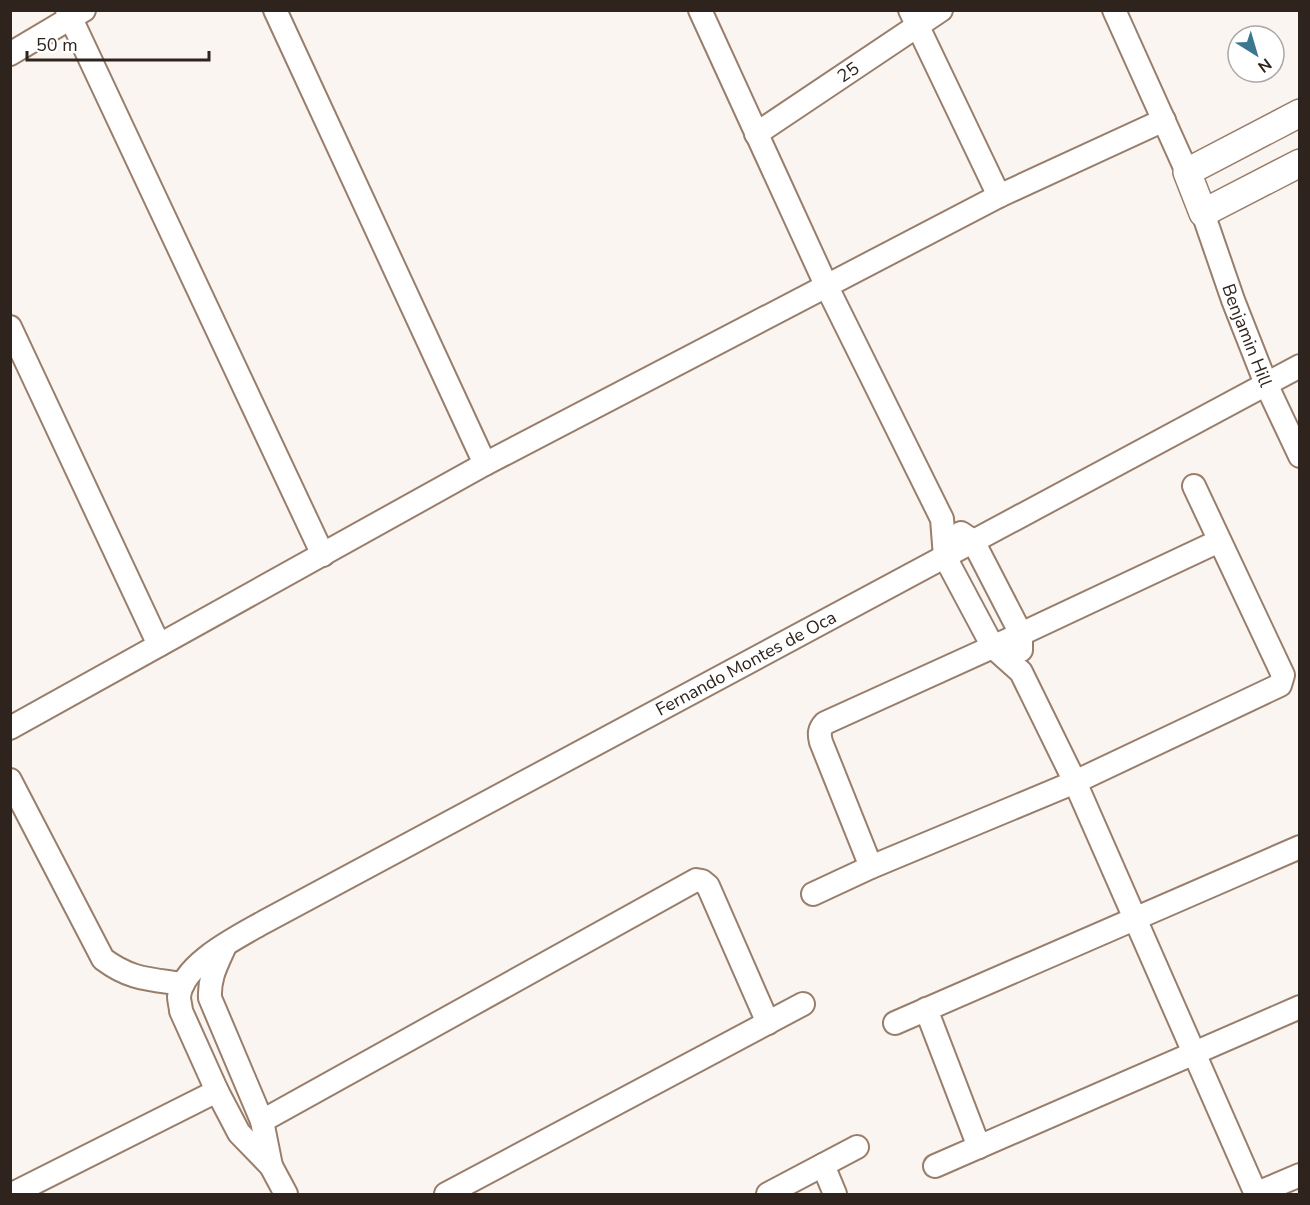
<svg xmlns="http://www.w3.org/2000/svg" width="1310" height="1205" font-family="'Nunito Sans',sans-serif">
<rect width="100%" height="100%" fill="#fbf5f1"/>
<g fill="none" stroke-linecap="round" stroke-linejoin="round">
<defs>
<g id="minor">
<path d="M67 10 323 555"/>
<path d="M275 10 485 464"/>
<path d="M700 10 826 285 942 519 945 557 993 647 1021 672 1075 782 1256 1194"/>
<path d="M910 10 999 196"/>
<path d="M1114 10 1187 172"/>
<path d="M10 54 84 10"/>
<path id="s1" d="M756 134 941 10"/>
<path id="s2" d="M1203 213 1233 300 1266 384 1300 456"/>
<path d="M10 327 159 645"/>
<path d="M961 533 973 541 1021 634V650"/>
<path d="M10 728 485 464 999 196 1164 120"/>
<path d="M10 780 103 959C131 980 150 979 183 984"/>
<path d="M871 867 821 742C819 734 819 729 825 723L1021 634 1219 541"/>
<path d="M813 894 871 867 1075 782 1280 685 1283 675 1194 486"/>
<path d="M224 948C216 966 209 978 210 998L262 1121 271 1166"/>
<path d="M926 1009 979 1147"/>
<path d="M895 1023 1300 847"/>
<path d="M262 1121 696 880 702 881 708 886 768 1023"/>
<path d="M823 1165 835 1194"/>
<path d="M935 1166 1300 1007"/>
<path d="M12 1194 217 1091"/>
<path id="s3" d="M286 1194 271 1166 239 1133 217 1091 181 1011C181 1007 179 1001 179 997 182 964 238 937 264 922L1300 366"/>
<path d="M446 1194 803 1004"/>
<path d="M768 1194 857 1147"/>
<path d="M1255 1194 1300 1175"/>
</g>
<path id="tertiary" d="M1300 113 1187 172 1203 213 1300 163"/>
</defs>
<use href="#minor" stroke="#987e6b" stroke-width="26"/>
<use href="#tertiary" stroke="#987e6b" stroke-width="30"/>
<use href="#minor" stroke="#fff" stroke-width="22"/>
<use href="#tertiary" stroke="#fff" stroke-width="27"/>
</g>
<g text-anchor="middle" stroke-width="4.5" stroke-linejoin="round" paint-order="stroke">
<g font-size="18" fill="#2f241d" stroke="#fff">
<text dy="6" stroke="none"><textPath href="#s1" startOffset="111">25</textPath></text>
<text dy="6" stroke="none"><textPath href="#s2" startOffset="130">Benjamin Hill</textPath></text>
<text dy="6" stroke="none"><textPath href="#s3" startOffset="891">Fernando Montes de Oca</textPath></text>
</g>
</g>
<rect width="1310" height="1205" fill="none" stroke="#2f241d" stroke-width="24"/>
<g transform="translate(1256 54) rotate(143)"><circle r="28" fill="#ffffff" stroke="#aca7a5" stroke-width="1.5"/>
<path d="M0-4.5L10 22L0 15L-10 22Z" fill="#3c7790"/>
<text y="-9" font-size="16" font-weight="bold" text-anchor="middle" fill="#2f241d">N</text>
</g>
<path d="M27 51v9h182v-9" fill="none" stroke="#2f241d" stroke-width="3"/>
<text x="36" y="51" font-size="18" fill="#2f241d" stroke="#ffffff" stroke-width="4.5" paint-order="stroke">50 m</text>
</svg>
